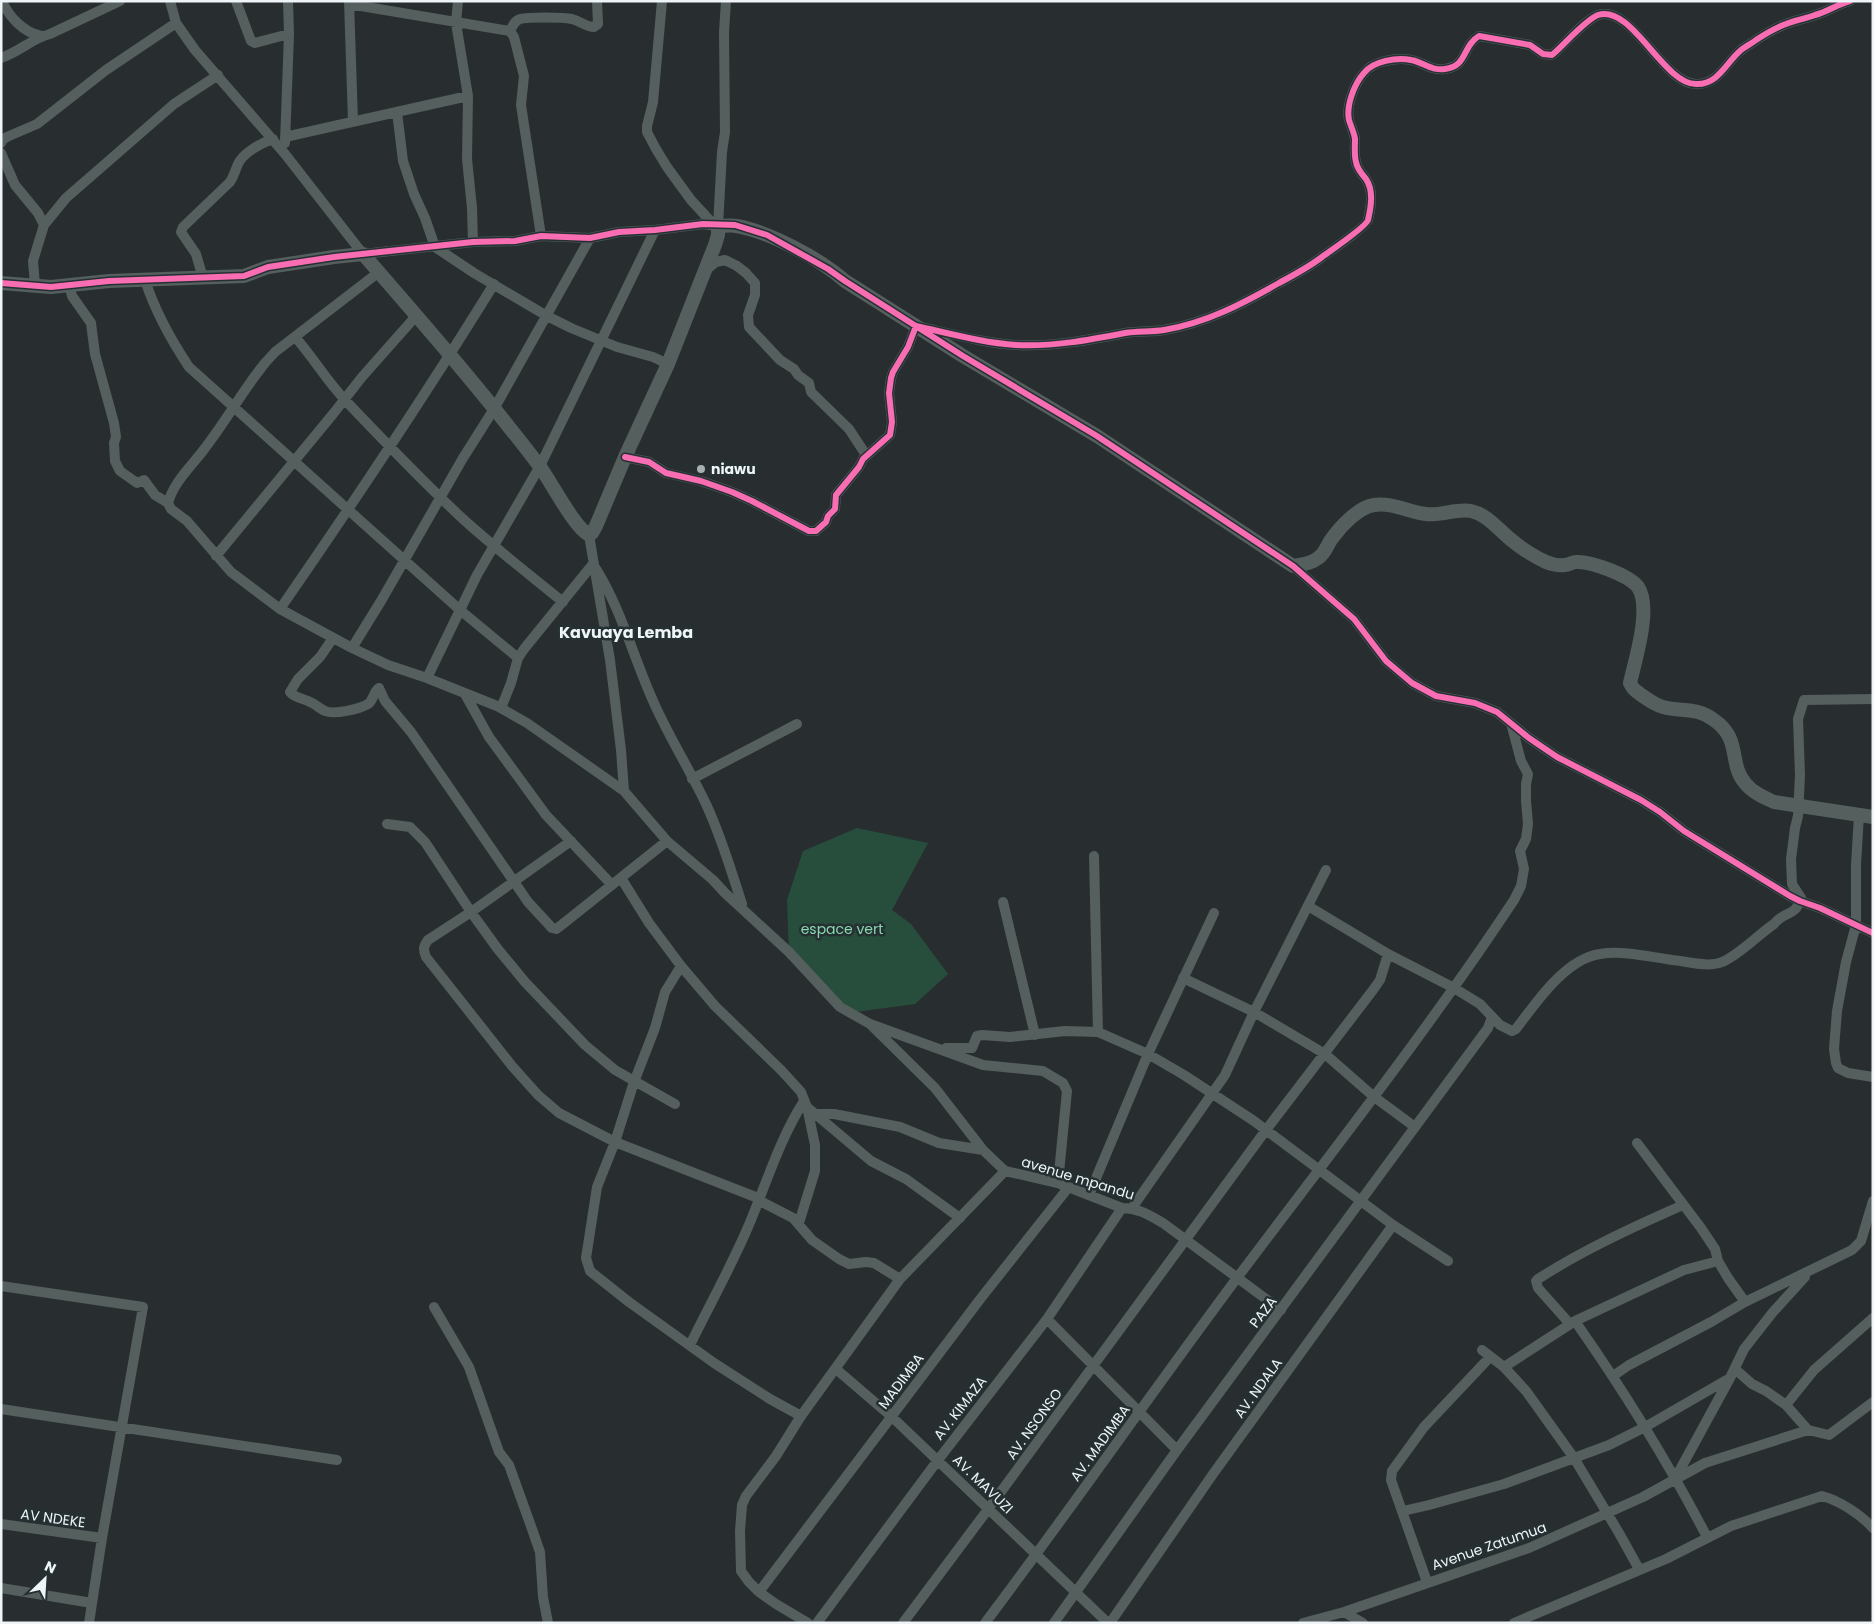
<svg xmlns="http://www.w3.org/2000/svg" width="1874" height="1624" font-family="Poppins,sans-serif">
<rect width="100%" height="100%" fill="#282e30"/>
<path fill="#274e3c" d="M857 828 928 843 892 910 911 924 948 974 915 1004 848 1013 789 952 787 900 803 851Z"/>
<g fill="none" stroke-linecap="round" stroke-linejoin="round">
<path stroke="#555f5e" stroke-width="10" d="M2 1C9 17 23 32 41 36
M170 1 176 23 195 50 285 154 363 254 473 242 515 241 541 236 590 238 619 232 655 230 703 224 718 226 722 152 725 132 724 32 726 1
M236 1 251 41 255 43 289 34
M349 1 353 121
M458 1 456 23 468 96 467 159 472 208 473 242
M662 1 653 102 647 126V132L656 149 667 167 691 200 714 225
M349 4 510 31 514 37 524 76 521 105 541 236
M510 31C513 26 514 21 520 19 528 17 563 17 572 19 580 21 586 27 594 27L598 24 597 1
M1 58C19 52 33 38 50 34L120 1
M397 112 403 161 414 194 425 218 435 247 474 273 547 316 571 328 617 347 653 357 668 364
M285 137 468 96
M1 143 3 139 9 136 37 124 106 70 176 23
M285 143 289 34 288 1
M1 153 15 185 38 213 44 225
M705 271 716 262 725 260 737 266 746 273 755 283V295L748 315 749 327 780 360 794 369 798 375 809 383 811 392 849 429 866 455
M379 272 275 352 265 363C243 390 226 421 205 448 192 466 174 481 168 503L171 509 187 521 231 572 280 609 352 648 388 665 427 678 497 706 527 723 624 791 667 841 713 880 725 893 789 952 840 1007 870 1024 983 1065 1043 1071 1063 1083 1067 1091 1058 1183
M203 278 196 254 181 232 183 227 230 182C234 176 235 171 238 164 243 153 261 143 273 139
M145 280C155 311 171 340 189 367L460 610 518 658
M35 285 33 261 44 225 66 198 174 104 218 75
M69 285 72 296 91 323 95 354 114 423 116 437 114 443 115 461 120 471 137 483 144 480 155 495 168 503
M295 337C313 357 326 380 345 400 383 440 422 481 463 519 495 548 530 575 563 602
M625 457 649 462 666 473 701 481 732 492 752 501 809 531H816L826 522 828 516 835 509 836 495 859 467 863 459 890 435 892 422 889 393 891 378 893 372 908 347 916 326C948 333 983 343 1016 345 1052 347 1089 340 1125 333 1137 331 1151 332 1164 330 1206 323 1242 304 1279 283 1294 275 1309 267 1322 257 1330 251 1366 227 1368 220 1371 207 1374 191 1366 179 1362 174 1357 169 1356 162 1354 155 1355 147 1355 139 1354 132 1351 127 1349 120 1346 106 1354 84 1364 73 1373 61 1397 57 1411 60 1423 62 1431 71 1445 69 1468 66 1462 46 1479 36L1530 45 1543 54 1552 55C1564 45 1585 20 1598 15 1632 4 1663 84 1696 84 1718 85 1726 63 1740 51 1744 47 1751 44 1756 40 1765 34 1775 28 1786 24 1795 20 1805 19 1815 15 1827 12 1838 4 1850 1
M589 535 610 660 621 750 624 791
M216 556 333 414 362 377 416 316
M1293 566 1354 619 1386 661 1412 683 1436 696 1475 703 1497 712 1529 738 1557 757 1641 800 1660 812 1684 831 1790 896 1800 901 1820 908 1873 933
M280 609C354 502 426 394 494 284
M333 638 320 657 298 679 290 692C295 698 302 698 308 701 314 703 319 708 325 711 334 715 360 709 368 704 374 700 373 692 379 688L385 701 411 732 528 902 552 928 556 929 559 927 667 841
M352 648 381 601 463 458 494 409 590 238
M427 678 477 575 540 466 655 230
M465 694 489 737 546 815 612 885
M501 708 511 683 518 658 524 649 593 564C621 607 633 657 654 703 669 737 690 770 706 804 721 836 731 870 742 904
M692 779 797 724
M1859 815 1856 865V925L1846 962 1837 1011 1834 1049 1836 1063 1838 1068 1848 1073 1873 1077
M387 824 410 827 425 842 471 912 497 948 525 982 585 1045 615 1070 675 1104
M571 841 471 912 428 940C423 947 423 949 426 957L512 1066 538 1095 559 1113 615 1142 758 1198 762 1202 793 1218 812 1240 839 1259 849 1264 866 1262 874 1263 900 1279
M1094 856 1098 1032
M621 878 649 923 681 966 715 1006 782 1071 801 1092 807 1107 871 1161 906 1179 960 1218
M1003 902 1035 1035
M1308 906 1388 954 1454 988 1480 1004 1500 1025 1512 1031 1516 1029C1536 1003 1565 959 1600 954 1623 950 1650 957 1672 960 1687 961 1708 968 1722 962 1738 956 1759 934 1774 924 1785 910 1795 918 1801 898L1792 884 1791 859 1795 828 1798 816 1800 775 1798 719 1804 700 1873 699
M681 966 665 992 655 1028 634 1082 615 1142 597 1187 586 1258 590 1271 629 1302 714 1363 770 1399 801 1416
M1183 978 1254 1012 1325 1054 1373 1096 1415 1127
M871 1025 935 1088 983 1150 1005 1171 1058 1183 1122 1208C1138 1208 1149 1215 1163 1223L1281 1310
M946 1048H972L977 1036 982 1035 1010 1037 1065 1031 1098 1032 1148 1054 1184 1075 1254 1121 1393 1225
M816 1114H834L900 1127 939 1143 983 1150
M1637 1143 1701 1228 1715 1249 1718 1261 1728 1278 1745 1302
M1089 1195 1148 1054 1214 913
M1132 1208 1225 1075 1254 1012 1326 870
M799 1223 815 1171V1145L807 1107
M1 1286 143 1307 102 1538 89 1623
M434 1307 469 1367 499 1452 509 1465 532 1529 540 1552 543 1597 548 1623
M1047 1319 1177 1450
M1575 1321C1624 1391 1668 1462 1707 1537
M1570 1324 1538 1288 1536 1281 1538 1279C1583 1250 1633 1227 1683 1205
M690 1345C709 1306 731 1267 748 1227 766 1185 779 1140 804 1101
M1482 1350 1504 1367 1526 1391 1574 1458 1619 1533 1639 1569
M1504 1367 1575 1321 1684 1270 1718 1261
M836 1369 892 1417 1108 1623
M1735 1369 1752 1384 1766 1391 1786 1405 1808 1430 1829 1435 1873 1402
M1613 1376 1629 1365 1711 1322 1745 1302 1852 1250 1861 1241 1873 1201
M1786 1405 1814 1370 1873 1318
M1 1409 337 1460
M1676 1477 1730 1378 1744 1349 1773 1312 1805 1277
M1403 1511 1429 1505 1504 1484 1609 1445 1645 1427 1730 1378
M1 1524 102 1538
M1427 1582 1391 1480 1392 1471 1424 1427 1490 1357
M1 1588 92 1603
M759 1592 981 1298 1068 1188
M1344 1612 1363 1623
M808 1623 776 1604 759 1592 749 1582 741 1571 740 1531 742 1505 746 1496 776 1456 801 1416 900 1279 1005 1171
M817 1623 938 1460 1047 1319 1122 1208
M903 1623 989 1508 1266 1130 1373 990 1380 980 1388 954
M985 1623C1071 1509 1152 1392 1237 1278 1331 1153 1428 1030 1514 900L1521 886 1524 869 1520 851 1526 839 1528 824 1526 801V784L1528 774 1521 761 1511 723
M1054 1623 1177 1450 1488 1028 1492 1017
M1110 1623 1213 1474 1393 1225 1448 1261
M1303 1623 1344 1612 1529 1548 1643 1497 1705 1463 1808 1430
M1514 1623 1666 1559 1731 1526 1822 1496C1840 1501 1860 1514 1873 1528"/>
<path stroke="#555f5e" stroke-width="14" d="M1 283 51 287 109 281 244 276 268 267 334 257 363 254C423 323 483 392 538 464 551 481 573 526 589 535L592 533 596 526 625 457 668 364 715 245 718 235V226C724 226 731 225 737 226 770 232 820 259 845 281L963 356 1097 436 1293 566C1302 564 1311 564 1318 558 1326 553 1327 544 1333 537 1342 525 1359 507 1374 505 1391 502 1409 512 1426 514 1441 516 1457 508 1471 511 1489 515 1500 532 1514 542 1522 549 1537 558 1546 562 1551 564 1559 566 1565 565 1569 565 1572 562 1576 562 1590 561 1629 575 1638 587 1652 608 1635 660 1630 683 1633 690 1635 690 1640 694 1647 699 1655 705 1663 707 1682 712 1697 707 1714 720 1742 739 1728 763 1745 783 1752 792 1763 797 1774 802L1873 817"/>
<defs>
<path id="cycleway" d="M1 283 51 287 109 281 244 276 268 267 334 257 473 242 515 241 541 236 590 238 619 232 655 230 703 224 735 225 767 235 828 269 845 281 963 356 1097 436 1293 566 1354 619 1386 661 1412 683 1436 696 1475 703 1497 712 1529 738 1557 757 1641 800 1660 812 1684 831 1790 896 1800 901 1820 908 1873 933
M625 457 649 462 666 473 701 481 732 492 752 501 809 531H816L826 522 828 516 835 509 836 495 859 467 863 459 890 435 892 422 889 393 891 378 893 372 908 347 916 326C948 333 983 343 1016 345 1052 347 1089 340 1125 333 1137 331 1151 332 1164 330 1206 323 1242 304 1279 283 1294 275 1309 267 1322 257 1330 251 1366 227 1368 220 1371 207 1374 191 1366 179 1362 174 1357 169 1356 162 1354 155 1355 147 1355 139 1354 132 1351 127 1349 120 1346 106 1354 84 1364 73 1373 61 1397 57 1411 60 1423 62 1431 71 1445 69 1468 66 1462 46 1479 36L1530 45 1543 54 1552 55C1564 45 1585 20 1598 15 1632 4 1663 84 1696 84 1718 85 1726 63 1740 51 1744 47 1751 44 1756 40 1765 34 1775 28 1786 24 1795 20 1805 19 1815 15 1827 12 1838 4 1850 1"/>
</defs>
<use href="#cycleway" stroke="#253033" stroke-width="9"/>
<use href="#cycleway" stroke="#f96db3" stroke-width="6"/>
</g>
<circle fill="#a9afb1" stroke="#253033" stroke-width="2" cx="701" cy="469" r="5"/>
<g text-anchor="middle" stroke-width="5" stroke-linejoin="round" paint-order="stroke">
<g font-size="14" font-weight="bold" fill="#eef4f7" stroke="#253033" text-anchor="start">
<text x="711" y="474">niawu</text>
</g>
<g font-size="14" fill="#89d8af" stroke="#253033">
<text x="842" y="934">espace vert</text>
</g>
<g font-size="14" fill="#eef4f7" stroke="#253033">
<text transform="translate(1078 1178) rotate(17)" y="5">avenue mpandu</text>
<text transform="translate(1263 1312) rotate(-53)" y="5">PAZA</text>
<text transform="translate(901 1381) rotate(-53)" y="5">MADIMBA</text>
<text transform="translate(1258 1388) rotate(-54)" y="5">AV. NDALA</text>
<text transform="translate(960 1408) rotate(-52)" y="5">AV. KIMAZA</text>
<text transform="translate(1034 1424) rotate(-54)" y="5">AV. NSONSO</text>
<text transform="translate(1100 1443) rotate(-54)" y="5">AV. MADIMBA</text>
<text transform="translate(983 1484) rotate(44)" y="5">AV. MAVUZI</text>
<text transform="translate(53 1518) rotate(8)" y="5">AV NDEKE</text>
<text transform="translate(1489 1546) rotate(-19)" y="5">Avenue Zatumua</text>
</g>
<g font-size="16" font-weight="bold" fill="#eef4f7" stroke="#253033">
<text x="626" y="638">Kavuaya Lemba</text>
</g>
</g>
<rect width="1874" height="1624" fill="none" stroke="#eef4f7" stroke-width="5"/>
<g transform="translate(45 1579) rotate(25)" stroke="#253033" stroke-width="4" paint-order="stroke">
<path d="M0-4L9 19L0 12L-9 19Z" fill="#eef4f7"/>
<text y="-8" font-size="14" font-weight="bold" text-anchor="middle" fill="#eef4f7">N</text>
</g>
</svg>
